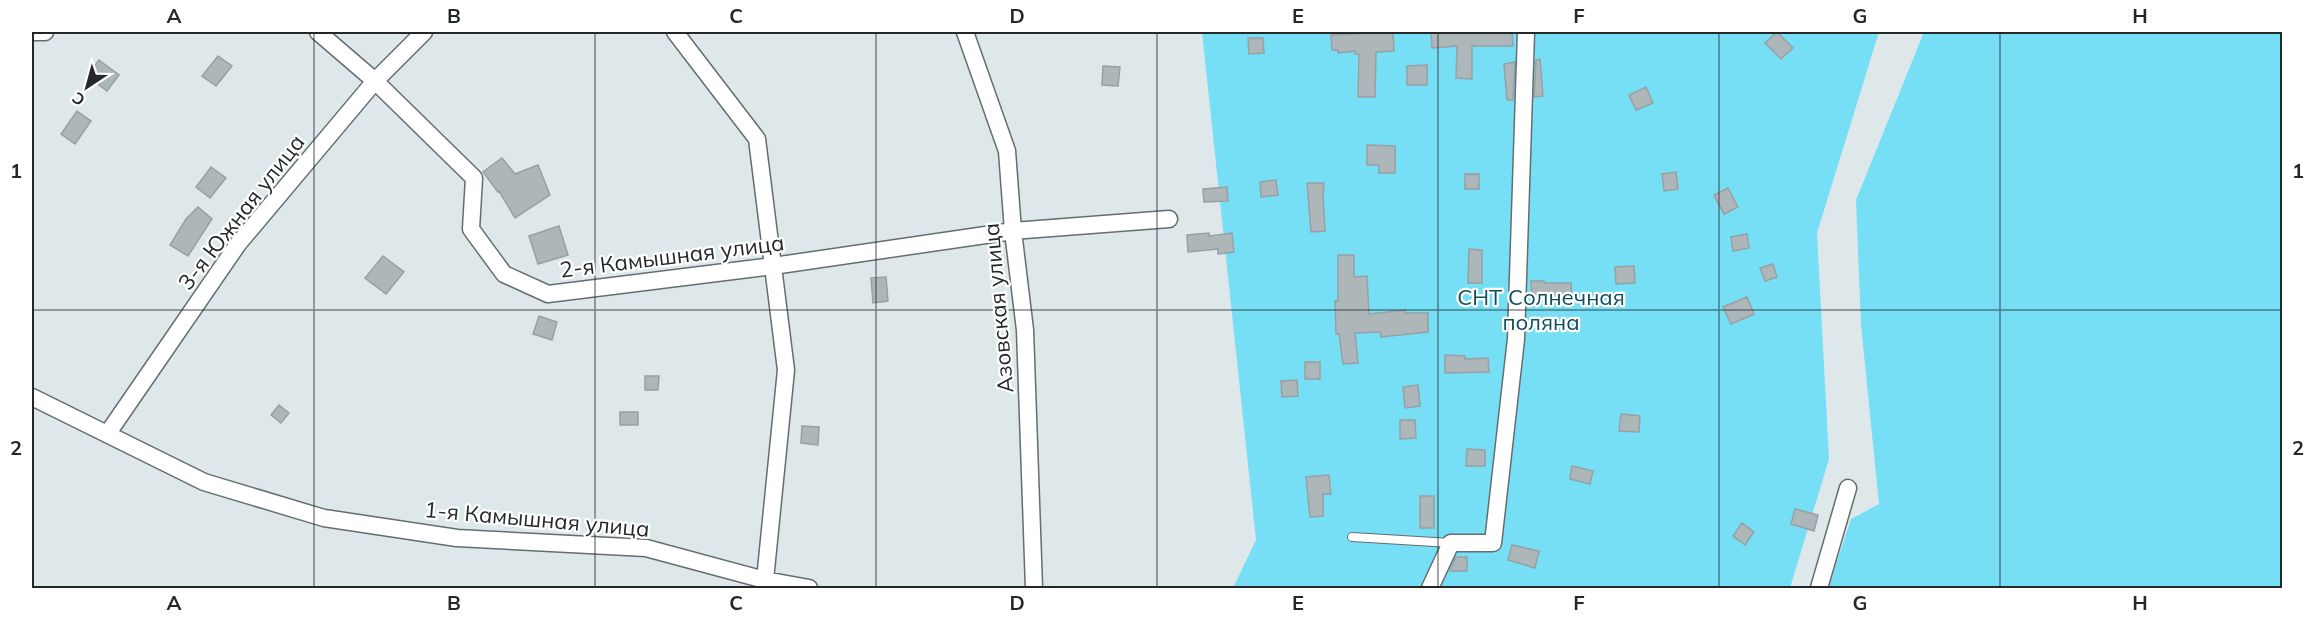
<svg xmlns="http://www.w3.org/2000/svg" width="2314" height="620" font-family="Mulish,sans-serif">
<rect width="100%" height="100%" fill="#dee8eb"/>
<path fill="#76dff5" d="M1202 32H1879L1817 233 1829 459 1790 588H1233L1256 540Z
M1924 32H2282V588H1828L1851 519 1879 504 1861 325 1856 200Z"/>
<path fill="#adb7b9" stroke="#97a0a2" stroke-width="1.5" d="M1393 32 1394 51 1376 52 1375 97H1358L1359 54H1355V51L1338 53V50H1332L1331 35Z
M1431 32H1512L1513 46H1472V79L1456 78 1457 46 1432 48Z
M1777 32 1793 48 1781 59 1765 43Z
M1248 38H1263L1264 53 1249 54Z
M218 56 232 66 216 86 202 76Z
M1540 59 1543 96 1534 97 1536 60Z
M99 60 119 75 107 91 87 76Z
M1515 62 1513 100H1507L1504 64Z
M1427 65V85H1407V66Z
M1103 66 1120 67 1118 86 1102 85Z
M1646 87 1653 103 1636 110 1629 95Z
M77 111 91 121 75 144 61 134Z
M1367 145 1395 146V173H1379V165H1367Z
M502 158 515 174 538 165 550 195 515 218 499 191 498 192 483 172Z
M211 167 226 178 210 198 196 187Z
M1676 172 1678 189 1664 191 1662 174Z
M1465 174H1479V189H1465Z
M1276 180 1278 195 1261 197 1260 182Z
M1307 183H1324L1323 196 1325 231 1311 232Z
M1227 187 1228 201 1204 202 1203 189Z
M1728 188 1738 207 1724 214 1714 195Z
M198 207 212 219 188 256 170 245 186 219Z
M559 226 568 255 538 264 529 236Z
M1209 233V236L1232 233 1234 252 1218 254V249L1188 252 1187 235Z
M1747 234 1749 248 1733 251 1731 237Z
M1469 249 1482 250V283H1468Z
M1338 255H1354V277L1367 276 1369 314 1405 310V313H1428V332L1381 337 1380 332 1355 333 1358 363 1343 364 1339 334H1336L1335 301H1338Z
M383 256 404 272 386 294 365 278Z
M1773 264 1777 277 1765 281 1760 268Z
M1634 266 1635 283 1616 284 1615 267Z
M886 277 888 301 873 303 871 278Z
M1531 281H1544V283H1571L1572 300 1532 301Z
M1747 297 1754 314 1731 324 1723 307Z
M539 316 557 322 552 340 533 334Z
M1445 355 1465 356V359L1488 358 1489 372 1445 373Z
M1305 362H1320V379H1305Z
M645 376H659L658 390H645Z
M1297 380 1298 396 1282 397 1281 381Z
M1418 385 1420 406 1405 408 1403 387Z
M279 405 289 413 281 423 271 415Z
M620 412H638V425H620Z
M1621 414 1640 416 1639 432 1619 431Z
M1400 420H1415L1416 438 1400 439Z
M802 426 819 427 818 445 801 443Z
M1467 449 1485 450V466H1466Z
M1572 466 1593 471 1590 484 1570 479Z
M1329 475 1331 494H1323V516L1310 517 1306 477Z
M1420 496H1434V528H1420Z
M1795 509 1818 515 1814 531 1791 524Z
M1742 523 1754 532 1745 545 1733 536Z
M1512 545 1539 551 1535 568 1508 560Z
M1456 557H1467V571H1450Z"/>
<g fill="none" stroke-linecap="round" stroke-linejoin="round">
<defs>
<path id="lane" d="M1352 537 1451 543"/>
<path id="street" d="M32 32H45
M318 32 375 81 474 178 471 229 504 274 548 294 773 266 1013 231 1169 219
M675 32 757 139 786 370 765 580
M965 32 1007 151 1013 231 1025 330 1034 588
M32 397 204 482 324 518 457 538 646 548 765 580 809 588
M108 433 238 244 375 81 424 32
M1430 588 1451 543H1493L1516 339 1526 32
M1819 588 1848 488"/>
</defs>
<use href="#lane" stroke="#646d6f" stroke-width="10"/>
<use href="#street" stroke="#646d6f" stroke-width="19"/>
<use href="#lane" stroke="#fff" stroke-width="8"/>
<use href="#street" stroke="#fff" stroke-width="16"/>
</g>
<path fill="none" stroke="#242829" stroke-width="1.5" stroke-opacity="0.55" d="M314 32V588M595 32V588M876 32V588M1157 32V588M1438 32V588M1719 32V588M2000 32V588M32 310H2282"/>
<g text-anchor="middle" stroke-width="4.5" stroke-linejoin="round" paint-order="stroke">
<g font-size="22" fill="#242829" stroke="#fff">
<text transform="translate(241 212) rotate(-52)" y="8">3-я Южная улица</text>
<text transform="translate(672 256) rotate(-7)" y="8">2-я Камышная улица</text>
<text transform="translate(998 308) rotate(-95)" y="8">Азовская улица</text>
<text transform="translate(537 519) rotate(5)" y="8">1-я Камышная улица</text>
</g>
<g font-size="22" fill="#104e59" stroke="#fff">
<text x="1541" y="305">СНТ Солнечная<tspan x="1541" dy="25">поляна</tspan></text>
</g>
</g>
<rect width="2314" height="620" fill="none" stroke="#ffffff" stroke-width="66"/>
<g transform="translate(87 87) rotate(216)" stroke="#ffffff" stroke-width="4.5" paint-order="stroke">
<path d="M0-4.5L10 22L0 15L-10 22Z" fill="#242829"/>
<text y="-9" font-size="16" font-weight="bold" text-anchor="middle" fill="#242829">С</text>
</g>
<rect x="33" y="33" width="2248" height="554" fill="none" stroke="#242829" stroke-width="2"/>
<g font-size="20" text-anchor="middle" font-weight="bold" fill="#242829">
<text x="174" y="23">A</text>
<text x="454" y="23">B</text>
<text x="736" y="23">C</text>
<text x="1017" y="23">D</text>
<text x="1298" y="23">E</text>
<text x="1579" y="23">F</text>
<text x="1860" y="23">G</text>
<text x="2140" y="23">H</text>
<text x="16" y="178">1</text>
<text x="2298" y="178">1</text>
<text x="16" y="455">2</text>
<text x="2298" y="455">2</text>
<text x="174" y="610">A</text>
<text x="454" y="610">B</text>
<text x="736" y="610">C</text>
<text x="1017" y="610">D</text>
<text x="1298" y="610">E</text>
<text x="1579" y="610">F</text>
<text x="1860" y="610">G</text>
<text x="2140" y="610">H</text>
</g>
</svg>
